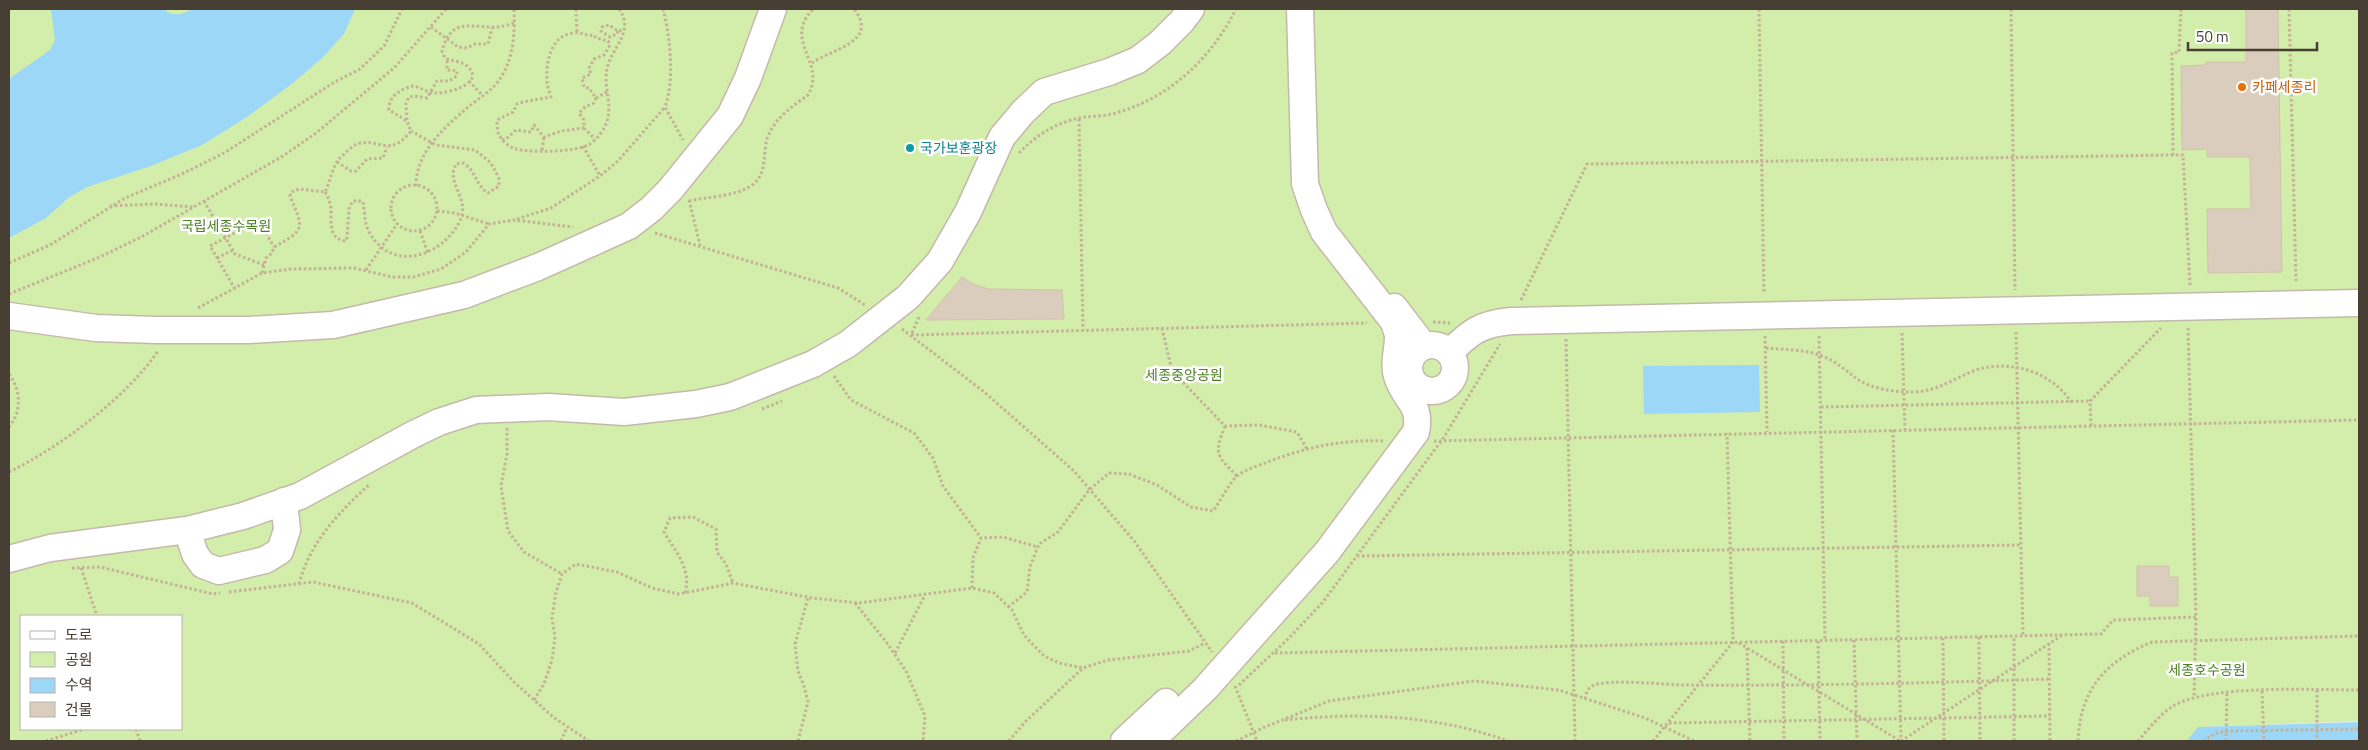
<svg xmlns="http://www.w3.org/2000/svg" width="2368" height="750" font-family="'Titillium Web','Noto Sans KR',sans-serif">
<rect width="100%" height="100%" fill="#f4efe6"/>
<path fill="#d3edaa" fill-rule="evenodd" d="M9 9H2359V721L2199 727 2187 741H9ZM21 616H181V729H21Z"/>
<path fill="#9cd7f7" d="M51 9H164C174 18 182 14 193 9H355L344 34 323 57 293 83 247 117 202 145 148 167 87 187 68 198 46 218 9 238V79L50 50 55 40Z
M1759 365 1760 412 1644 414 1643 366Z
M2359 722V741H2187L2198 727Z"/>
<path fill="#dacdbd" stroke="#d3c2ac" d="M2246 9H2278L2282 272 2208 273 2207 209H2251L2250 157H2207V149L2182 150 2181 66 2206 65V62H2246Z
M962 277 975 285 989 289 1062 290 1064 319 926 320Z
M2137 566H2169V577H2178V606H2150V596H2137Z"/>
<g fill="none" stroke-linecap="round" stroke-linejoin="round">
<defs>
<path id="minor" d="M1394 307 1424 346
M9 316 96 328 156 330H249L333 325 464 295 538 267 629 226 651 209 670 190 730 116 748 78 773 9
M1409 368a23 23 0 1 1 46 0a23 23 0 1 1-46 0Z
M1449 353C1470 332 1480 324 1511 321L2359 303
M187 530 195 554 203 565 219 571 265 560 280 551 287 530 284 501
M9 559 50 548 187 530 243 516 300 496 414 434 439 422 476 410 548 407 624 412 696 404 730 397 813 364 848 344 908 297 940 261 968 212 1002 137 1023 112 1044 92 1109 72 1138 60 1160 43 1182 21 1191 9
M1124 741 1166 702
M1151 741 1205 689 1327 552 1416 432C1422 403 1404 400 1397 376 1393 363 1398 350 1398 337 1398 333 1395 327 1394 322L1324 232 1314 210 1305 184 1300 9"/>
</defs>
<use href="#minor" stroke="#c4b9aa" stroke-width="29"/>
<path stroke="#c4b197" stroke-width="3" stroke-dasharray="2.5 2.5" stroke-linecap="butt" d="M576 9 577 32
M663 9C670 36 675 80 665 107L683 140
M1759 9 1764 294
M2011 9 2015 290
M2181 9 2179 52 2172 53 2173 155H2183L2190 285
M2289 9 2296 281
M431 27 458 47 467 48 475 44H488L492 28
M618 31 617 34 610 37 601 31 602 27 609 25 618 31 623 30
M812 63C831 49 880 42 854 9
M469 81 483 96
M596 98 607 92
M1079 119 1083 330
M407 120 406 103 409 97 415 96 427 98 437 81H449L457 76V71L447 70V59
M584 128 595 139
M502 140 506 139 516 130 531 132 534 125 544 137 561 131 584 128V120L579 113 585 107 594 103 596 98 589 88 584 87 582 78 591 74 589 68 594 59 604 55 610 45 608 41 596 38 594 35C586 37 582 31 573 33 550 36 546 62 547 82 547 87 550 92 551 97L523 102 517 104 513 112 497 120C497 127 497 133 501 138 504 143 511 148 516 149 531 153 575 152 588 145 594 142 601 134 604 128 616 108 601 86 608 65 613 47 635 30 619 9
M583 146 600 176
M542 150 544 137
M1019 153C1037 134 1059 121 1085 117 1096 116 1108 116 1119 112 1172 96 1212 57 1236 9
M337 162 351 171H356L367 159 383 158 387 147
M391 208a23 23 0 1 1 46 0a23 23 0 1 1-46 0Z
M416 186C416 150 447 125 472 104 485 94 497 87 504 72 514 53 515 30 514 9
M325 192C328 197 330 202 331 208 332 221 327 239 346 241L347 237 349 209 352 202 357 200 363 202C365 211 364 223 369 232 392 273 440 257 459 223 472 199 445 184 456 164L463 163C476 170 475 185 488 193L499 186V179L496 172 490 162 475 150 436 145 411 131
M689 200 700 245
M204 201 235 254 264 265
M689 201C706 197 735 196 749 187 771 175 760 149 770 132 777 117 795 104 808 95 827 62 782 41 813 9
M110 206 155 204 193 207
M437 211 455 213 489 224
M517 219 551 208 600 176 618 161 665 107
M420 231 428 253
M655 233 838 288 865 305
M217 258 233 250
M9 263 50 245 125 198 182 174 224 153 333 83 360 69 384 46 402 9
M366 270 397 224
M262 273 266 258 272 253 274 247C307 229 303 228 290 196L291 192 299 189 325 192C330 182 332 168 339 159 343 155 352 146 357 144 380 137 389 159 411 131L407 121 389 110C388 96 401 89 413 86 421 87 427 93 435 93 447 94 487 83 467 66 461 61 451 61 445 58L442 51C451 20 465 26 491 27 499 28 507 25 515 23
M235 289 210 246 259 220 274 247
M9 294 100 257 143 236 283 156 316 133 394 68 446 9
M1521 300 1587 164 2173 155
M198 308 262 273 291 269 354 268 392 277H413L441 269 466 252 489 224 514 220 573 227
M919 317 911 335 1367 323
M1433 322 1450 323
M1162 328 1172 371 1225 426 1259 425 1297 432 1307 449
M2188 328 2196 617 2194 697
M902 329 983 391 1074 471 1135 542 1212 652
M2016 332 2023 636
M1902 333 1905 430
M1765 336 1767 432
M1819 336 1825 640
M1566 339 1575 741
M1766 348C1786 350 1810 349 1829 359 1839 364 1848 372 1857 379 1872 389 1894 392 1912 392 1937 392 1954 378 1976 370 2010 359 2052 372 2071 402
M9 374C21 390 22 412 9 427
M834 376 851 400 914 433 933 458 943 486 981 538
M1821 407 2090 401
M762 409 782 401
M1225 426C1214 454 1216 455 1237 476
M2091 426 2090 401 2161 328
M507 428V454L501 486 508 531 524 552 562 574
M1893 430 1901 741
M1434 441 2359 420
M9 472C60 447 126 398 158 351
M1357 556 2021 545
M72 568 100 567 213 594 220 593
M81 568 97 616
M299 584C310 542 339 512 370 484
M972 588 973 558 981 538 1003 537 1038 547
M229 592 313 582 412 603 479 644 513 681 553 717 589 741
M685 593C692 569 675 551 664 532L670 518 693 517 716 529 717 552 726 564 733 583
M855 603 887 643 906 671 925 716 923 741
M1008 607 1027 592 1030 567 1039 544 1058 532 1089 490 1109 473 1129 474 1157 485 1191 507 1213 511C1220 502 1230 482 1237 476 1244 470 1257 466 1265 463 1303 448 1342 439 1383 441
M1979 637 1980 741
M1943 638 1944 741
M1854 640 1857 741
M1783 641 1784 741
M1818 641 1820 741
M1739 643 1900 741
M2049 643 2050 741
M1747 648 1750 741
M895 653 925 595
M1275 653 2101 634 2113 620 2196 617
M1239 685 1289 638 1323 602 1444 437 1500 344
M1235 686 1257 741
M2317 690V741
M2262 691 2264 741
M1585 699C1586 694 1587 689 1592 686 1607 678 1666 685 1686 685 1807 686 1929 683 2050 679
M534 700 544 684 552 660 555 637 552 618 556 592 562 574 576 564 617 572 652 588 679 594 733 583 812 598 859 603 972 588 994 593 1012 610 1024 635 1044 656 1059 663 1083 668
M1285 720C1361 712 1436 715 1508 741
M1669 723 2050 716
M136 729 140 741
M46 741 84 729
M561 741 567 727
M798 741 808 702 804 686 798 671 795 644 808 598
M1009 741 1025 722 1083 668 1108 660 1189 651 1205 643
M1236 741 1265 727 1329 701 1474 681 1559 690 1645 718 1694 741
M1653 741 1733 642 1727 433
M1901 741 2061 636
M2014 741V636
M2078 741C2080 689 2106 661 2152 642L2359 636
M2138 741C2148 730 2160 714 2173 706 2211 684 2313 690 2359 690
M2203 741 2216 733 2230 731 2359 729
M2226 741 2227 692"/>
<use href="#minor" stroke="#fff" stroke-width="26"/>
</g>
<circle fill="#e8710a" stroke="#fff" stroke-width="2" cx="2242" cy="87" r="5"/>
<circle fill="#0f9aa8" stroke="#fff" stroke-width="2" cx="910" cy="148" r="5"/>
<g text-anchor="middle" stroke-width="5" stroke-linejoin="round" paint-order="stroke">
<g font-size="14" fill="#c56008" stroke="#fff" text-anchor="start">
<text x="2252" y="92">카페세종리</text>
</g>
<g font-size="14" fill="#0d838f" stroke="#fff" text-anchor="start">
<text x="920" y="153">국가보훈광장</text>
</g>
<g font-size="14" fill="#4b8022" stroke="#fff">
<text x="226" y="231">국립세종수목원</text>
<text x="1184" y="380">세종중앙공원</text>
<text x="2207" y="675">세종호수공원</text>
</g>
</g>
<rect width="2368" height="750" fill="none" stroke="#483f34" stroke-width="20"/>
<rect x="20" y="615" width="162" height="115" fill="#ffffff" stroke="#b6b2ae"/>
<rect x="30" y="631" width="25" height="8" fill="#ffffff" stroke="#b6b2ae"/>
<text x="65" y="640" font-size="15" fill="#483f34">도로</text>
<rect x="30" y="652" width="25" height="15" fill="#d3edaa" stroke="#b6b2ae"/>
<text x="65" y="665" font-size="15" fill="#483f34">공원</text>
<rect x="30" y="678" width="25" height="15" fill="#9cd7f7" stroke="#b6b2ae"/>
<text x="65" y="690" font-size="15" fill="#483f34">수역</text>
<rect x="30" y="702" width="25" height="15" fill="#dacdbd" stroke="#b6b2ae"/>
<text x="65" y="715" font-size="15" fill="#483f34">건물</text>
<path d="M2188 42v8h129v-8" fill="none" stroke="#483f34" stroke-width="2.5"/>
<text x="2196" y="42" font-size="15" fill="#483f34" stroke="#ffffff" stroke-width="4" paint-order="stroke">50 m</text>
</svg>
